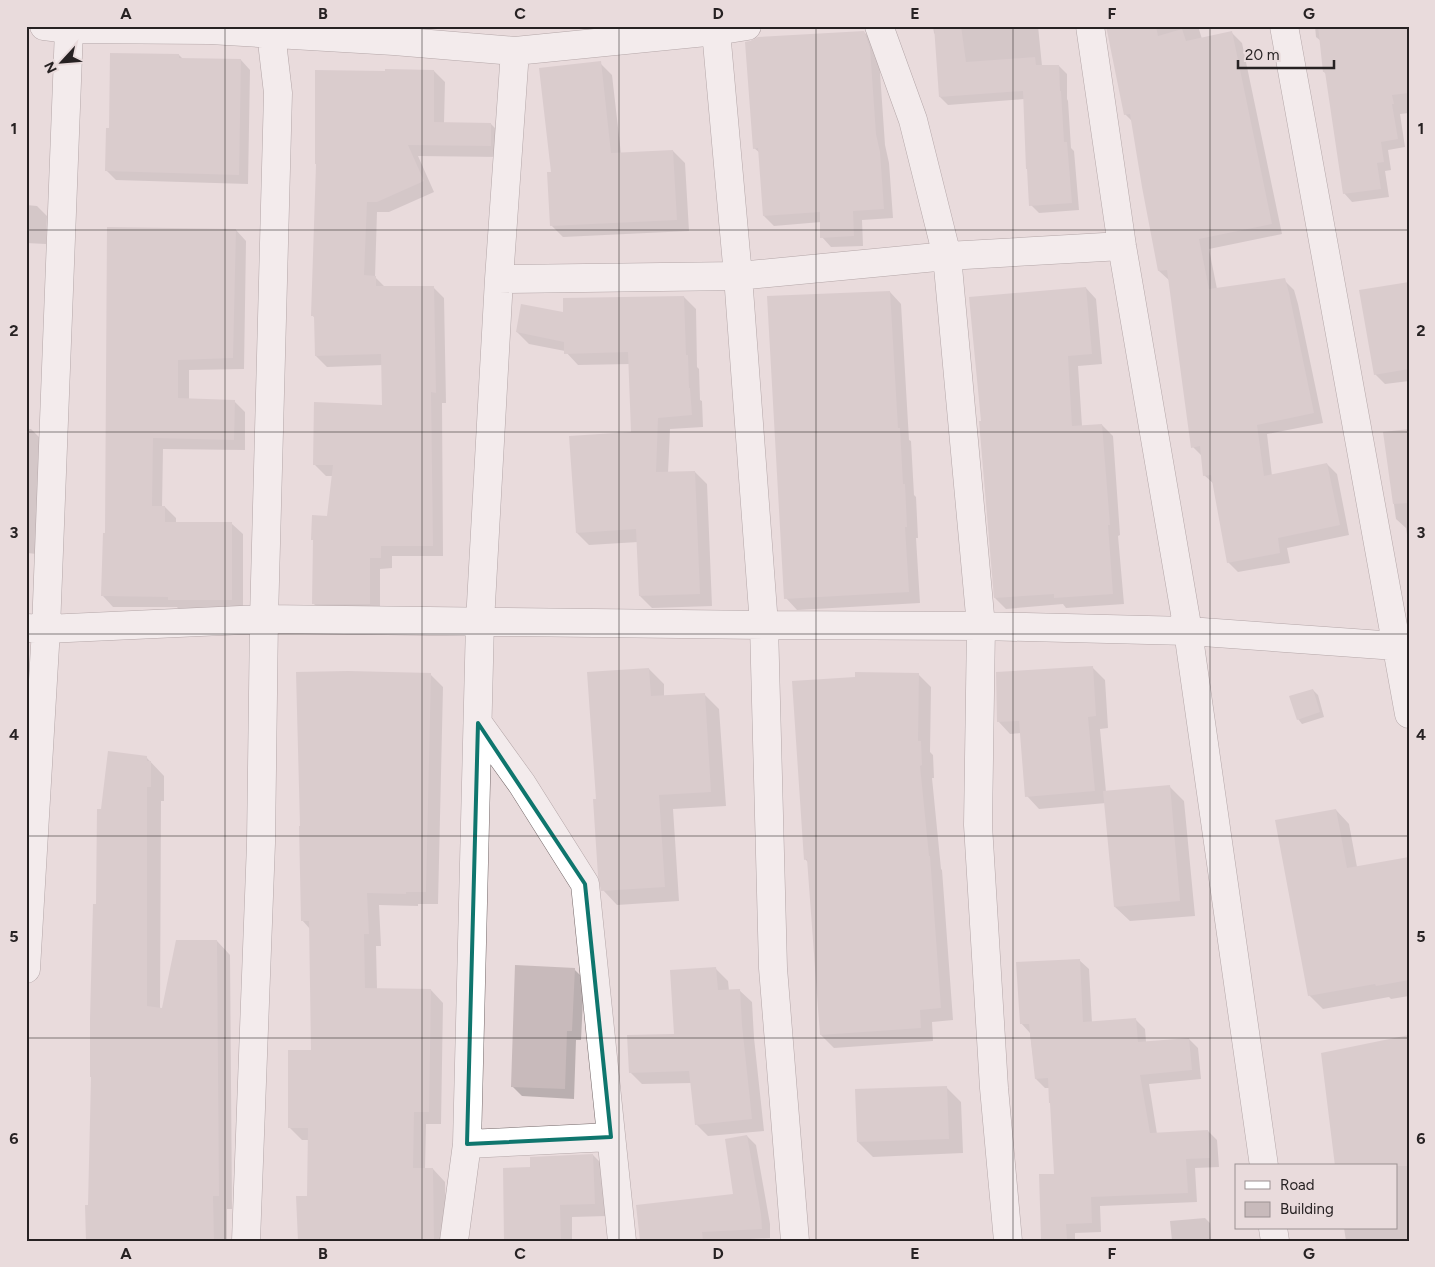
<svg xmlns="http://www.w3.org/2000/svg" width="1435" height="1267" font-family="Figtree,sans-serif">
<rect width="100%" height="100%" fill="#e9dbdc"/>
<path fill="#0003" d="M 933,26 L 1038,26 L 1042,66 L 1059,66 L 1067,74 L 1067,99 L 1068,101 L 1071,148 L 1074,151 L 1079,210 L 1039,213 L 1031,205 L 1024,99 L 948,105 L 940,97 L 936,35 L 934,33 Z
M 1107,26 L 1198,26 L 1202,39 L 1232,33 L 1242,43 L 1282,234 L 1209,249 L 1217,289 L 1284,280 L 1294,290 L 1298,304 L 1323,423 L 1267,434 L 1272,476 L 1327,464 L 1337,474 L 1349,535 L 1287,548 L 1290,563 L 1238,572 L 1228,562 L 1214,484 L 1204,475 L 1203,457 L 1193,447 L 1170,281 L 1159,271 L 1132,121 L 1125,114 Z
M 1315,26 L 1409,26 L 1409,113 L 1400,114 L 1405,147 L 1388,150 L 1391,170 L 1385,171 L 1389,197 L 1352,202 L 1344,193 L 1326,74 L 1324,72 L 1321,41 L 1316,37 Z
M 864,32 L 874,42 L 879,58 L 885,145 L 889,163 L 893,218 L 862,220 L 863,246 L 831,247 L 822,237 L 821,222 L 774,226 L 764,216 L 760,153 L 754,148 Z
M 179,55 L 183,59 L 241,60 L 250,70 L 248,184 L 116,180 L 106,170 L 110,130 Z
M 600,63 L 612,75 L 621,154 L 673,151 L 685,163 L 689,231 L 563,237 L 551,225 L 552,173 Z
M 434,71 L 445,82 L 444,123 L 491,124 L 502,135 L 501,157 L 418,156 L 434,192 L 389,212 L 377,212 L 375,277 L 386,288 L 433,287 L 444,298 L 446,403 L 442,403 L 443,556 L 392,556 L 392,568 L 380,569 L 380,615 L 324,614 L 313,603 L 328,518 L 333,476 L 326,476 L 315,465 L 383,406 L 383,365 L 327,367 L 316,356 L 315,318 L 312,315 L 318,166 L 316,164 Z
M 26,205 L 37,206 L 47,216 L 46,244 L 26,243 Z
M 108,229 L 236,230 L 246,241 L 244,369 L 189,370 L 189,400 L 234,401 L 245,412 L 245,450 L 163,449 L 162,507 L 165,507 L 176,518 L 176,524 L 232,524 L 243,534 L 243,611 L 180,611 L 177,607 L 113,607 L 103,596 L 106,534 Z
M 1409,282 L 1409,381 L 1385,384 L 1375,374 Z
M 1086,288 L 1096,299 L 1102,364 L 1078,366 L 1082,426 L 1102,425 L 1113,436 L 1120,535 L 1118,536 L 1124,604 L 1066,608 L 1063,604 L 1006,609 L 995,598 Z
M 890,292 L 901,304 L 909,440 L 911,441 L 914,495 L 916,497 L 918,538 L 916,538 L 920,603 L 797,610 L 786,598 Z
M 684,297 L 696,309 L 697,367 L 699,369 L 700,400 L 702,401 L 703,427 L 670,429 L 668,473 L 695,472 L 707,484 L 712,606 L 652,608 L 640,596 L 638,542 L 589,545 L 577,533 L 632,433 L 630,364 L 578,365 L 565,351 L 529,344 L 517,332 L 564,314 Z
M 26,429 L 31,429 L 40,438 L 37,554 L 27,553 L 26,600 Z
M 1409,430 L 1409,547 L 1406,528 L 1396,519 L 1384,433 Z
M 1092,667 L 1105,680 L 1108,728 L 1100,729 L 1106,792 L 1169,786 L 1184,801 L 1195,916 L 1130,921 L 1115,907 L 1106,803 L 1039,809 L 1027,796 L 1021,733 L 1010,734 L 998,721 Z
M 649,669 L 664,684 L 664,696 L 704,694 L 719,709 L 726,806 L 673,809 L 679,901 L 617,905 L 603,890 L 597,800 Z
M 430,674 L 443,687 L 438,904 L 418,904 L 418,906 L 379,905 L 381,946 L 376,946 L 377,989 L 431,990 L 443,1003 L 441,1124 L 426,1124 L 425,1169 L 433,1169 L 445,1182 L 446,1241 L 299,1241 L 309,1197 L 309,1140 L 302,1140 L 289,1127 L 313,1051 L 310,929 L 302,920 Z
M 918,674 L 931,687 L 930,752 L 933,755 L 934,778 L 932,778 L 941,869 L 942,870 L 953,1020 L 932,1022 L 933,1041 L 834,1048 L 821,1035 L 808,862 L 805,859 Z
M 1313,690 L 1318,695 L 1324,717 L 1302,724 L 1298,719 Z
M 146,757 L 164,776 L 164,801 L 161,801 L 160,1009 L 163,1009 L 217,941 L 230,955 L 232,1209 L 227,1209 L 227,1241 L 87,1241 L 89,1207 L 98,905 L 102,810 Z
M 1336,810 L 1349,824 L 1357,867 L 1409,858 L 1409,996 L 1391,999 L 1389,997 L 1323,1009 L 1309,995 Z
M 1079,960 L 1089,969 L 1092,1023 L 1136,1020 L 1145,1029 L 1146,1042 L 1189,1039 L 1198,1048 L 1201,1079 L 1149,1084 L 1157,1134 L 1208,1131 L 1217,1140 L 1219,1167 L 1195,1168 L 1197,1202 L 1100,1206 L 1101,1232 L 1075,1233 L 1075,1241 L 1045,1241 L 1043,1239 L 1055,1175 L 1050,1088 L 1045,1088 L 1036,1079 L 1030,1033 L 1021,1023 Z
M 574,969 L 584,979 L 581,1040 L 576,1040 L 574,1099 L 522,1096 L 512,1086 Z
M 716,969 L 728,981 L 729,991 L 739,990 L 752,1002 L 754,1038 L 764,1131 L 708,1136 L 696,1124 L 692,1083 L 642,1084 L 630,1072 L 675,1035 Z
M 1409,1036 L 1409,1241 L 1346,1241 L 1344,1228 L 1396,1228 L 1396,1166 Z
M 946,1087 L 961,1102 L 963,1153 L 873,1157 L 858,1142 Z
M 747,1136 L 756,1145 L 770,1224 L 770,1238 L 713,1241 L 642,1241 L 735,1195 Z
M 593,1155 L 605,1167 L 607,1216 L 572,1217 L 572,1241 L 506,1241 L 532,1168 Z
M 1205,1218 L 1210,1223 L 1211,1241 L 1172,1241 L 1170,1221 Z"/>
<path fill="#c8babb" d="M 934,26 L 961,26 L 966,62 L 1035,57 L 1036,65 L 1059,65 L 1060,91 L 1061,91 L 1064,142 L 1067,142 L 1072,203 L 1029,206 L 1027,169 L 1026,169 L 1023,91 L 939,97 Z
M 1106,26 L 1156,26 L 1158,36 L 1182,29 L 1186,41 L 1232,31 L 1272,224 L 1199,239 L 1209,289 L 1285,278 L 1289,293 L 1314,413 L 1257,425 L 1264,476 L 1327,463 L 1340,525 L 1278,538 L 1280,553 L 1227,563 L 1211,475 L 1203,476 L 1200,446 L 1191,448 L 1167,270 L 1158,271 L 1142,187 L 1130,114 L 1124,115 Z
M 1318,26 L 1409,26 L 1409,93 L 1392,95 L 1394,104 L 1392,104 L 1398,139 L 1381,142 L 1384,162 L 1377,163 L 1381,189 L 1343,194 L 1325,72 L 1323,72 Z
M 864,31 L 870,48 L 876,134 L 880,152 L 884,209 L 853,211 L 854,236 L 820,238 L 820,212 L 763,216 L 758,148 L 753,149 L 745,42 L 750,41 L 758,37 Z
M 110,53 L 179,54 L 179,58 L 241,59 L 239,175 L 105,171 L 106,128 L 109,128 Z
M 601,61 L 611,153 L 673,150 L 677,220 L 550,226 L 547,172 L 551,172 L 539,68 Z
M 385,69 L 434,70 L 434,122 L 491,123 L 491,146 L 408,145 L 424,181 L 377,202 L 367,202 L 364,275 L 376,276 L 376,286 L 434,286 L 436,393 L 431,392 L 433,546 L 381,546 L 381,558 L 370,558 L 370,604 L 312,604 L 313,540 L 311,540 L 312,515 L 327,516 L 333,465 L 313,465 L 314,402 L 382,405 L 381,354 L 315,356 L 314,316 L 311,316 L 316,164 L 315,164 L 315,70 L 385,71 Z
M 107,227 L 236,229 L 233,358 L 178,360 L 178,398 L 235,400 L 234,440 L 153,438 L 152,506 L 165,506 L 165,522 L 232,522 L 232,600 L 168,600 L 168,597 L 101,596 L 103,533 L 105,533 Z
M 1409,282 L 1409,369 L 1374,375 L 1359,290 Z
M 1086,287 L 1092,354 L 1068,356 L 1072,426 L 1102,424 L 1110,525 L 1108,525 L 1113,594 L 1054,598 L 1054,594 L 994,598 L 979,421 L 981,421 L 969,297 Z
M 890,291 L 898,428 L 900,428 L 903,484 L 905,484 L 907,527 L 905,527 L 909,592 L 784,599 L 767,296 Z
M 684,296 L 686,355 L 688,355 L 689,388 L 690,388 L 692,415 L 658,418 L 656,472 L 695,471 L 700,594 L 639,596 L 636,529 L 576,533 L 569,436 L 631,432 L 628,352 L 564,354 L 564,342 L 516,332 L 521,304 L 563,312 L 563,298 Z
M 1409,429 L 1409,503 L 1393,504 L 1383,432 Z
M 1093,666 L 1096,716 L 1088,717 L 1095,791 L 1025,797 L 1019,721 L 997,722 L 996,672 Z
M 649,668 L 651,696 L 705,693 L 711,792 L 659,795 L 665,887 L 601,891 L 598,876 L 593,799 L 596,799 L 587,672 Z
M 348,671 L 431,673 L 426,892 L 406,892 L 406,894 L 367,893 L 369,934 L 364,934 L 365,988 L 431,989 L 429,1112 L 414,1112 L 413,1168 L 433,1168 L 434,1241 L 298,1241 L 296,1196 L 307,1196 L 308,1128 L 288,1128 L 288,1050 L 311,1050 L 309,921 L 301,921 L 299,826 L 300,826 L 296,672 Z
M 855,672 L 919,673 L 918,741 L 921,741 L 922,765 L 920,766 L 929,856 L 930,856 L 941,1008 L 920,1010 L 921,1028 L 820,1035 L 807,859 L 804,860 L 792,681 L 855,677 Z
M 1313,689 L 1320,712 L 1297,720 L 1289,696 Z
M 108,751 L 147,756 L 147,761 L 151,761 L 151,787 L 147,787 L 147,1006 L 162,1008 L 176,940 L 217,940 L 219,1196 L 213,1196 L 214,1241 L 86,1241 L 85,1205 L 88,1205 L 91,1077 L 90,1077 L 90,1019 L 93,904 L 96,904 L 97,809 L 101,809 Z
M 1170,785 L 1180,901 L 1114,907 L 1103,791 Z
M 1336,809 L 1347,868 L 1409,857 L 1409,980 L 1376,986 L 1375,984 L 1308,996 L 1275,820 Z
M 1080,959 L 1083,1022 L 1136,1018 L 1138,1042 L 1189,1038 L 1192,1070 L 1140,1075 L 1150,1133 L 1208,1130 L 1210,1158 L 1186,1159 L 1188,1193 L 1091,1197 L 1092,1223 L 1066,1224 L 1067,1239 L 1041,1239 L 1039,1174 L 1054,1174 L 1050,1103 L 1049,1103 L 1048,1078 L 1035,1079 L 1029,1024 L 1020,1024 L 1016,962 Z
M 515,965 L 575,968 L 572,1031 L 567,1031 L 565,1089 L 511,1087 Z
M 716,967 L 718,990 L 740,989 L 742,1025 L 752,1119 L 695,1125 L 689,1071 L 629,1073 L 627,1035 L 674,1034 L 670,970 Z
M 1409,1035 L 1409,1166 L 1335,1166 L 1321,1053 Z
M 947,1086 L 949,1139 L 857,1142 L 855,1089 Z
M 747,1135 L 761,1214 L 762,1229 L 702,1232 L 703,1241 L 640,1241 L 636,1205 L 733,1194 L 725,1139 Z
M 593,1154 L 595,1204 L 560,1205 L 561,1241 L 504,1241 L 503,1168 L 530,1167 L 530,1157 Z"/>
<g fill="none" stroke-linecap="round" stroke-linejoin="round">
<defs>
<path id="minor" d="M 44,26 L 69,29 L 210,30 L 394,41 L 515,51 L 716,31 L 747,26
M 879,26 L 913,120 L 947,256 L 981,626 L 978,825 L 994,1088 L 1008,1241
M 1090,26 L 1122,246 L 1188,631 L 1264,1166
M 1284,26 L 1409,714
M 716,31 L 738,276 L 764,625 L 773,968 L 795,1241
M 499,279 L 738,276 L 947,256 L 1122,246
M 26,628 L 46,629 L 264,619 L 764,625 L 981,626 L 1188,631 L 1396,646 L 1409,645
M 478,723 L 522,784 L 585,884 L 622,1241
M 26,969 L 46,629 L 69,29
M 467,1144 L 611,1137
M 1273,1228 L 1275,1241
M 246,1241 L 261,843 L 264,619 L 278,93 L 271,33
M 454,1241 L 467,1144 L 480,622 L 499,279 L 515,51"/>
</defs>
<use href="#minor" stroke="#746869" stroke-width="29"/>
<use href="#minor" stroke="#fff" stroke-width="28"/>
</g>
<path d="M0 0H1435V1267H0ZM 478,723 L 585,884 L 611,1137 L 467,1144 Z" fill="#e9dbdc" fill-opacity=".55" fill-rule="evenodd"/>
<path fill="none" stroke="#0f766e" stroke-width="4" stroke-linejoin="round" d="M 478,723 L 585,884 L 611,1137 L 467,1144 Z"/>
<path fill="none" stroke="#272223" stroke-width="1" stroke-opacity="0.55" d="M 225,26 L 225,1241M 422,26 L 422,1241M 619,26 L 619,1241M 816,26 L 816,1241M 1013,26 L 1013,1241M 1210,26 L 1210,1241M 26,230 L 1409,230M 26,432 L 1409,432M 26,634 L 1409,634M 26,836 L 1409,836M 26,1038 L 1409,1038"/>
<rect width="1435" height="1267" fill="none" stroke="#e9dbdc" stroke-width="55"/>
<rect x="1235" y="1164" width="162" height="65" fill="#e9dbdc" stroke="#9b9192"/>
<rect x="1245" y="1181" width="25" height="8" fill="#ffffff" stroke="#9b9192"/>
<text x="1280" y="1190" font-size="15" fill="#272223">Road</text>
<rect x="1245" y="1202" width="25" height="15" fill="#c8babb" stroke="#9b9192"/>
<text x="1280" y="1214" font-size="15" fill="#272223">Building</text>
<g transform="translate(62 62) rotate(244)" stroke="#e9dbdc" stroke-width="4" paint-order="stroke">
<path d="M0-4L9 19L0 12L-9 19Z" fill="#272223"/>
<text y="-8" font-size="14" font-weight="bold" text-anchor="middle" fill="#272223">N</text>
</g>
<path d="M1238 60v8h96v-8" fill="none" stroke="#272223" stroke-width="2.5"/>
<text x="1245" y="60" font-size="15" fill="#272223" stroke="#e9dbdc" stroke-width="4" paint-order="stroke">20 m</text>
<rect x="28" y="28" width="1380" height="1212" fill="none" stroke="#272223" stroke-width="2"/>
<g font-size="16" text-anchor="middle" font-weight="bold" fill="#272223">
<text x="126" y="19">A</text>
<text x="323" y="19">B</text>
<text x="520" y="19">C</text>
<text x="718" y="19">D</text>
<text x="915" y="19">E</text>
<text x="1112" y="19">F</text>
<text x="1309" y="19">G</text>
<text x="14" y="134">1</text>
<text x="1421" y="134">1</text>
<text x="14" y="336">2</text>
<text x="1421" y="336">2</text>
<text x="14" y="538">3</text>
<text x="1421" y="538">3</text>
<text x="14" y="740">4</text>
<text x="1421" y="740">4</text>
<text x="14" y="942">5</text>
<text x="1421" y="942">5</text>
<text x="14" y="1144">6</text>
<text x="1421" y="1144">6</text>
<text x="126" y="1259">A</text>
<text x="323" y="1259">B</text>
<text x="520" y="1259">C</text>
<text x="718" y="1259">D</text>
<text x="915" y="1259">E</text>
<text x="1112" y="1259">F</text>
<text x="1309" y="1259">G</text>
</g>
</svg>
